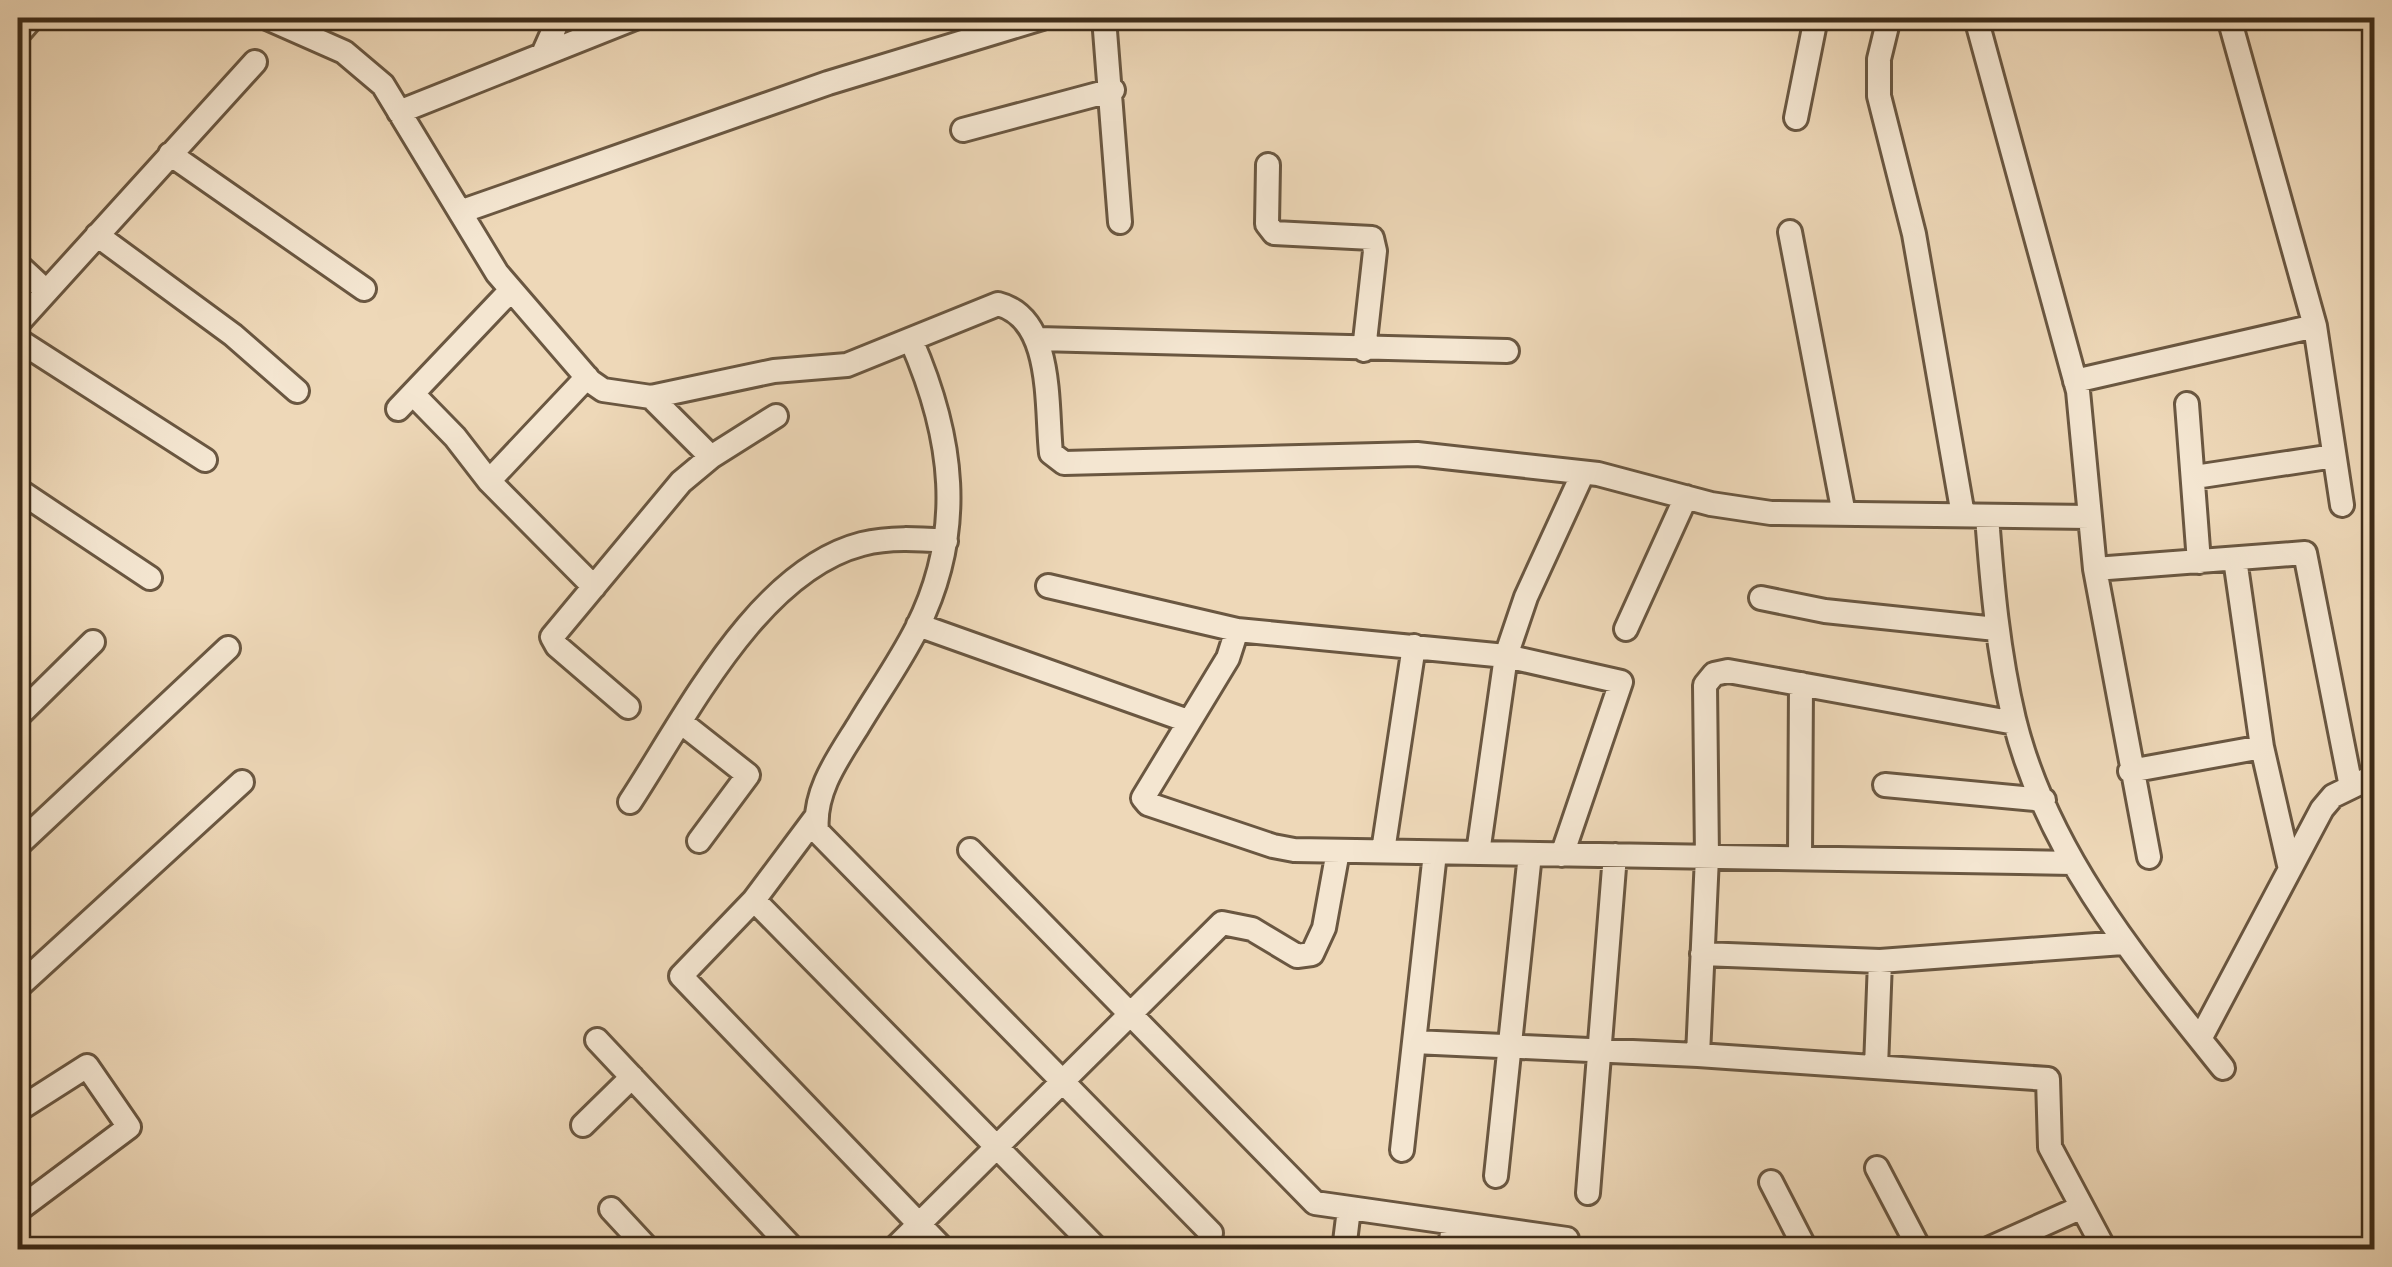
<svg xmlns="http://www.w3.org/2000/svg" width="2392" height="1267" font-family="'Old Standard TT',serif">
<rect width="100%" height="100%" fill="#eed8b8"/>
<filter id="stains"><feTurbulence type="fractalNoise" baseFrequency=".002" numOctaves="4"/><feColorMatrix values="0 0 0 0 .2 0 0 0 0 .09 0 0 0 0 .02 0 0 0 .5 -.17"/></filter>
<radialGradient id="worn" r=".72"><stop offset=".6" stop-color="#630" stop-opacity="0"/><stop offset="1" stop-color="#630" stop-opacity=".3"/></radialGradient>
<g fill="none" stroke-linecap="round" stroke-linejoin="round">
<defs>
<path id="street" d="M 267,18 L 344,52 L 383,85 L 497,273 L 590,381 L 603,390 L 651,397 L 774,371 L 847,365 L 998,304 C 1054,318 1046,407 1051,453 L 1064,463 L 1417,454 L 1598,474 L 1711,504 L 1771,513 L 2090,517
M 1104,18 L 1120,222
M 1889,18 L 1879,59 L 1879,96 L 1914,234 L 1963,515
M 1976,18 L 2078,391 L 2095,569 L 2149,857
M 2229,18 L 2315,326 L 2342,505
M 18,34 L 32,18
M 543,54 L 559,18
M 399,112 L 635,18
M 1796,118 L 1816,18
M 963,130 L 1113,90
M 170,154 L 364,289
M 1268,165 L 1267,224 L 1274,233 L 1372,238 L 1375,251 L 1364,350
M 460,212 L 828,83 L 1042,18
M 1790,232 L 1844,514
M 97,235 L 233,335 L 297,391
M 18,265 L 46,291
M 18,323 L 255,62
M 1038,339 L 1507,351
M 18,340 L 205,460
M 911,340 C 953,436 966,530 917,628 C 900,662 877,694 858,726 C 838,758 813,792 817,831 L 1211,1233
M 2075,381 L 2315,326
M 413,394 L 455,437 L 489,481 L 594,587
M 651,397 L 711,457
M 2187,404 L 2199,562
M 398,409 L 511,290
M 2195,477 L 2334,456
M 489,481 L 587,377
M 18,490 L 150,578
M 1987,516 C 1992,584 1998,652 2014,719 C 2047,854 2139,963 2223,1068
M 2235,559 L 2262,747 L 2290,869
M 2095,569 L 2305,553 L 2351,787
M 1048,586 L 1237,630 L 1506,656 L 1478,853
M 1761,598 L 1825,611 L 1996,629
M 918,625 L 1188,721
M 1626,629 L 1686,497
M 1237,630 L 1228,658 L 1143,798 L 1148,804 L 1273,846 L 1294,850 L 2073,863
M 628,707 L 557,646 L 552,637 L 681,482 L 711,457 L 776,416
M 18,716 L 93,642
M 682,723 L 748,775 L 699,841
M 2130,771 L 2262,747
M 1885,785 L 2044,800
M 630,802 C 686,717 757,571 862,544 C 890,537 918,539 946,541
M 816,817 L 754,900 L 681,976 L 944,1250
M 18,845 L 228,648
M 970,850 L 1315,1203 L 1567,1239 L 1566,1250
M 1383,851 L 1414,646
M 1562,855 L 1621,682 L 1506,656 L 1526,597 L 1583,473
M 1800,858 L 1801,684
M 754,900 L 1098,1250
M 1702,954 L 1880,961 L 2123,943
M 18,987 L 242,782
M 2200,1039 L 2322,809 L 2333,796 L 2374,776
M 597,1040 L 794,1250
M 1414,1042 L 1698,1055 L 2048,1079 L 2050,1147 L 2105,1250
M 1698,1055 L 1707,857 L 1705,685 L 1714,674 L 1728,671 L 2015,723
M 1876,1067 L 1880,961
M 18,1110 L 87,1066 L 129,1127 L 18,1210
M 583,1125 L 632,1077
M 1402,1150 L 1435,853
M 1877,1168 L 1920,1250
M 1496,1176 L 1530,854
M 1771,1182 L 1806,1250
M 1588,1193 L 1615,855
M 611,1209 L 649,1250
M 893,1250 L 1222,923 L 1252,929 L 1297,956 L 1312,954 L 1324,928 L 1338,851
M 1344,1250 L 1349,1209
M 1450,1250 L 1453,1223
M 1986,1250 L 2082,1207"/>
</defs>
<use href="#street" stroke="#6a5741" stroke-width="28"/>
<use href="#street" stroke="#f4e6d1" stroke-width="22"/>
</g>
<rect width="2392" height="1267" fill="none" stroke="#eed8b8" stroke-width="60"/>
<rect x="20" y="20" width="2352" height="1227" fill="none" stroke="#3e2c19" stroke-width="5"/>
<rect x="30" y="30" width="2332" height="1207" fill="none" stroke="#3e2c19" stroke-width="2.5"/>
<rect width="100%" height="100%" filter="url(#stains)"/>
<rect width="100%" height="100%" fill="url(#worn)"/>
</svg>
